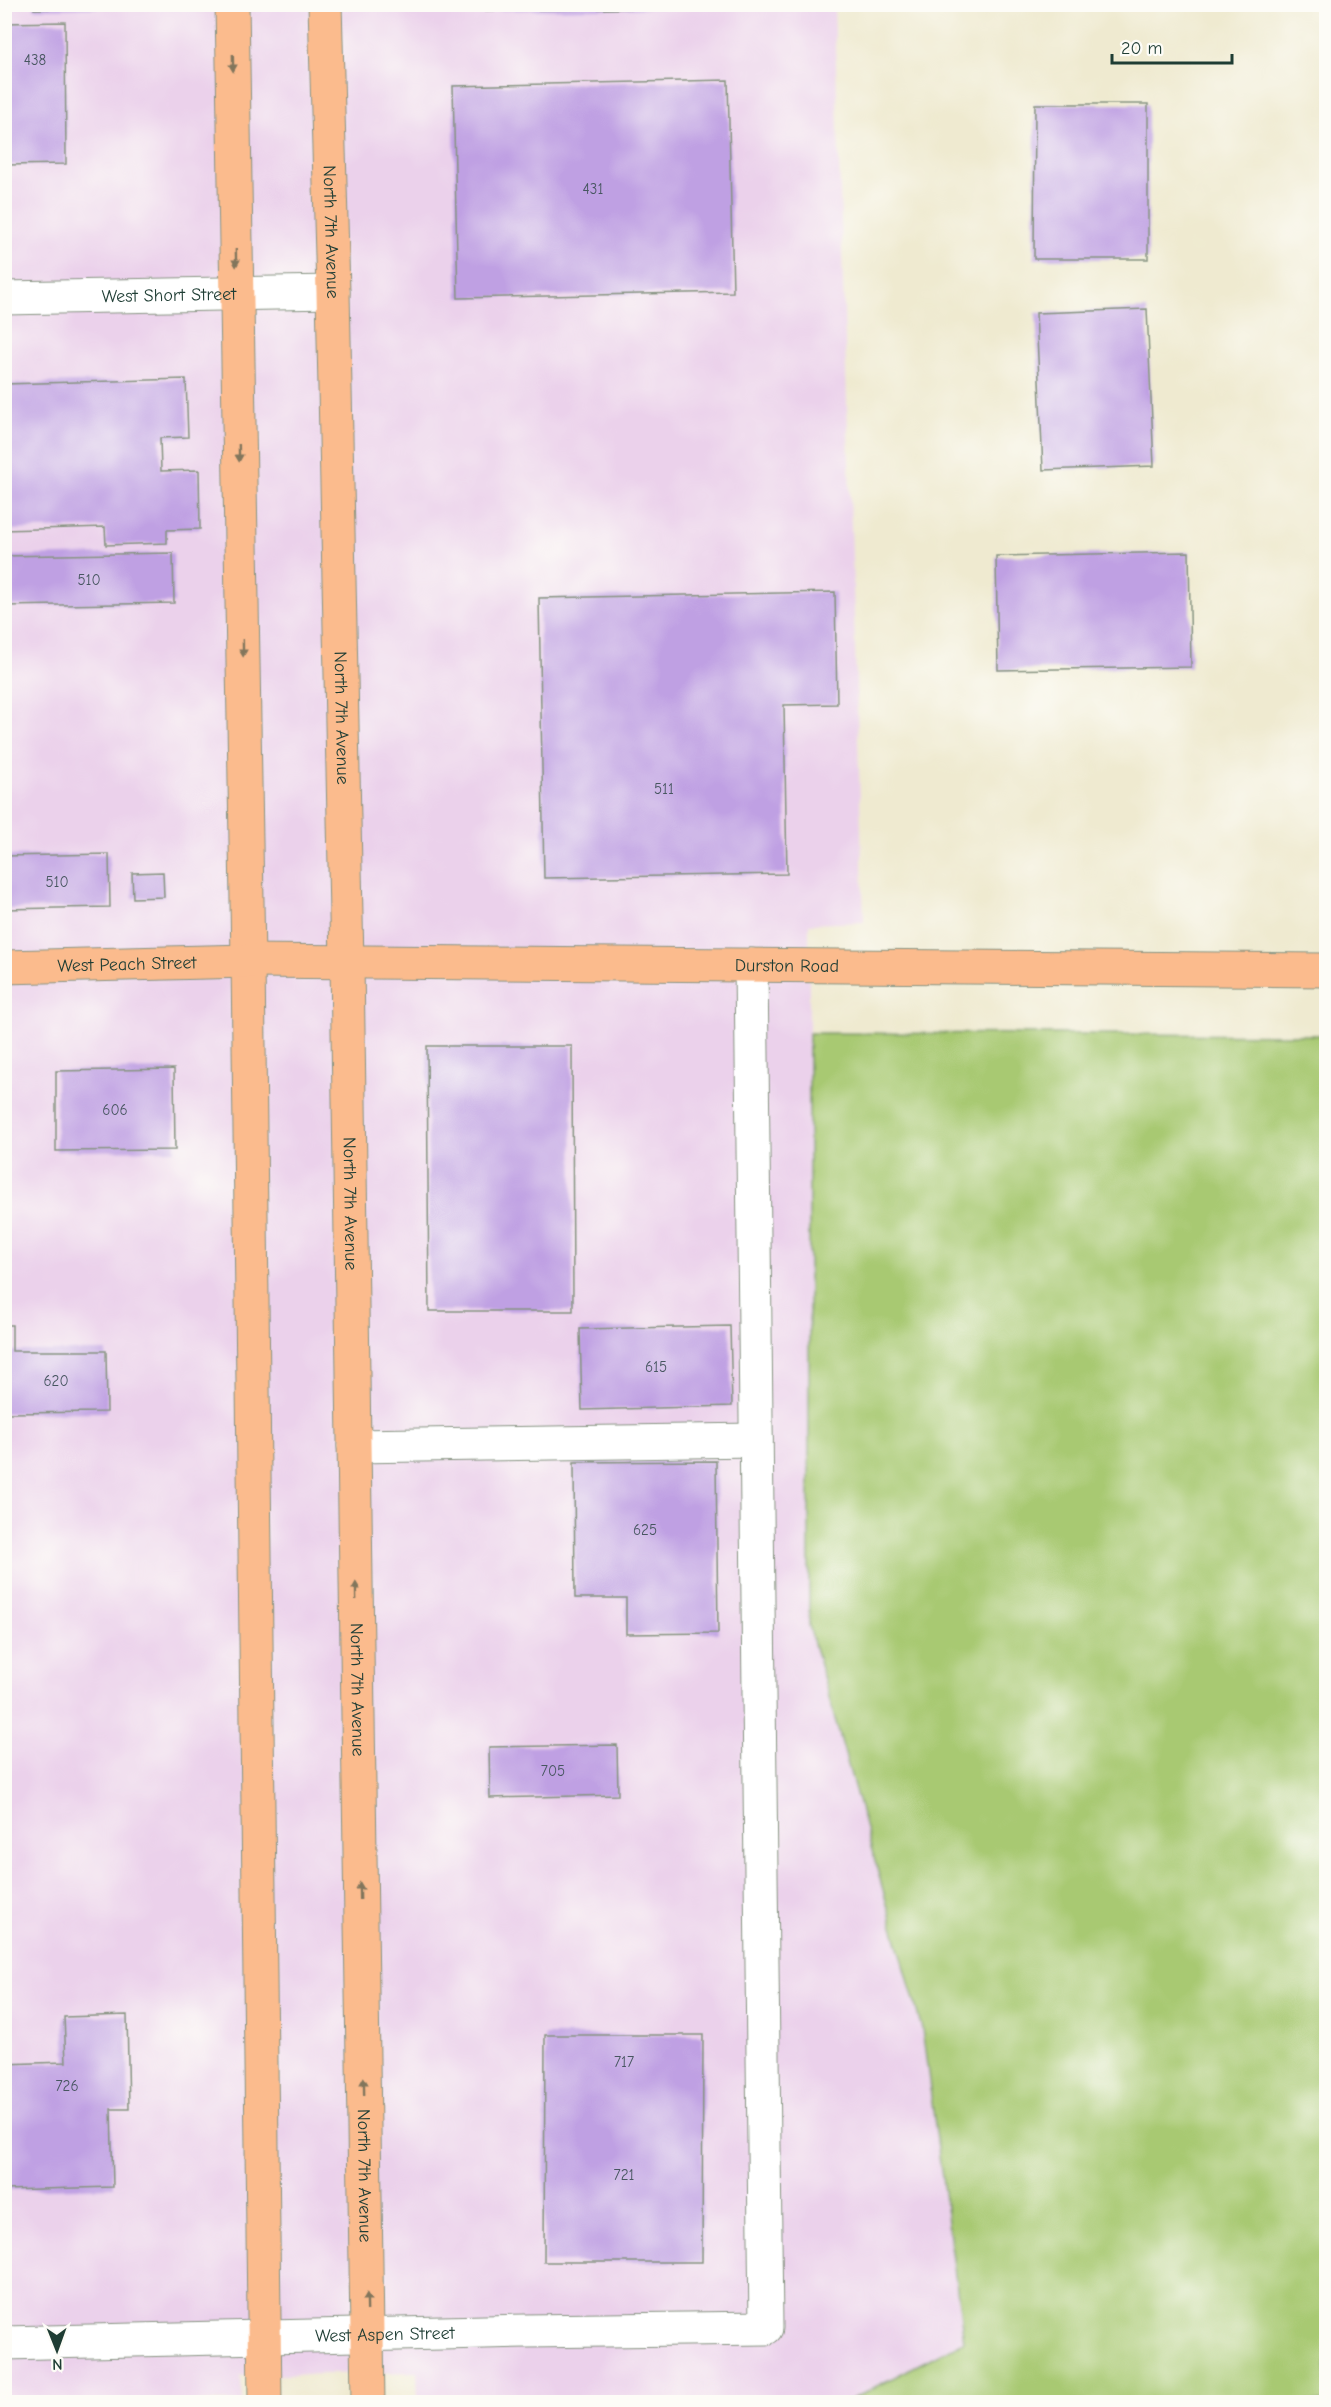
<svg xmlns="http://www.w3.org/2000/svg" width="1331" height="2407" font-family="'Comic Neue',sans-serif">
<rect width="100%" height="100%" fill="#fdfcf7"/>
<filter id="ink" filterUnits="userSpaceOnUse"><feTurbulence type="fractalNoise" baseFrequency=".0167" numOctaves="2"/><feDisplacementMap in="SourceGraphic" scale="12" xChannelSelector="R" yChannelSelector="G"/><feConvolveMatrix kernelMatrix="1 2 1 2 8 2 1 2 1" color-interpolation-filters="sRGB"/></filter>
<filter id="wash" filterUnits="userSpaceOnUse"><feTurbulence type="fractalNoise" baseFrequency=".008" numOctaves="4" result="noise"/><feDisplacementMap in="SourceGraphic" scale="24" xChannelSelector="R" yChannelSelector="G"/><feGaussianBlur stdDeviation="1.35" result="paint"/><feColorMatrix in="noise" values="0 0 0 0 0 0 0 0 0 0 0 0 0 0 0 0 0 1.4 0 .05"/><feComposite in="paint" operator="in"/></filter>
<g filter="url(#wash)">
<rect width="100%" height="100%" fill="#efead0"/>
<path fill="#ebd1eb" d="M 5,5 L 834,5 L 864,922 L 809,924 L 809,1626 L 922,2029 L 964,2341 L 846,2402 L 418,2402 L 417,2372 L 241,2376 L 242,2402 L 5,2402 Z"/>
<path fill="#a8c972" stroke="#648353" stroke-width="1.5" d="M 809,1033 L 1326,1035 L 1326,2402 L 846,2402 L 964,2341 L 922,2029 L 809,1626 Z"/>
<g id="blocks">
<path fill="#bfa0e3" d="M 34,4 L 164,4 L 164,7 L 34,9 Z
M 460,4 L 736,4 L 736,7 L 460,11 Z
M 65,22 L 66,164 L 5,165 L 4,23 Z
M 728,80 L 733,292 L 458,298 L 453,86 Z
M 1035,104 L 1148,104 L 1148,259 L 1034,259 Z
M 1147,309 L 1154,466 L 1043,470 L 1036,313 Z
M 186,379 L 188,437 L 160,438 L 161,471 L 199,470 L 200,529 L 167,530 L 167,543 L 106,545 L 105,527 L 4,530 L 4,384 Z
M 1189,552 L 1191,667 L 998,670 L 996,556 Z
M 173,553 L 174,603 L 4,606 L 4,556 Z
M 835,592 L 837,704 L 784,705 L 787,874 L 544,878 L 539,598 Z
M 109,854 L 110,907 L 4,909 L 4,856 Z
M 163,872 L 164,897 L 133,898 L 132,873 Z
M 427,1046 L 572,1046 L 573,1311 L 429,1311 Z
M 174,1069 L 175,1150 L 56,1151 L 56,1071 Z
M 4,1325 L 12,1325 L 12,1351 L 106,1351 L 107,1412 L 4,1413 Z
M 730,1326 L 732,1406 L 582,1410 L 580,1329 Z
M 716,1461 L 718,1633 L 626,1634 L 626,1598 L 575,1598 L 574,1462 Z
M 617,1745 L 618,1795 L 490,1798 L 489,1747 Z
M 127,2015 L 129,2109 L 111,2109 L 113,2187 L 4,2190 L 4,2064 L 66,2062 L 64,2017 Z
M 545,2035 L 703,2035 L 702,2262 L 544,2262 Z"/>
</g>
</g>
<g filter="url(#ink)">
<use href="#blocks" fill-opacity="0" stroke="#879482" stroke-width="1.5"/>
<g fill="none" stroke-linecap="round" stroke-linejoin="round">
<defs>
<g id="minor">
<path id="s1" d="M 4,298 L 333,292"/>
<path d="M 354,1446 L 756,1440"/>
<path id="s2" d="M 4,2343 L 526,2331 L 766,2328 L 751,965"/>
</g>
<g id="major">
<path d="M 232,4 L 248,961 L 265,2402"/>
<path id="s3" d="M 325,4 L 333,292 L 347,963 L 368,2402"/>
<path id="s4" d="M 4,967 L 248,961 L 1326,970"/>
</g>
</defs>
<use href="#minor" stroke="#879482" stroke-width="35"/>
<use href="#major" stroke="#879482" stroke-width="35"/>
<use href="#minor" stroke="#fff" stroke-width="33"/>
<use href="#major" stroke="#fbbb8d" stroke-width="33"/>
</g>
<defs><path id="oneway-solid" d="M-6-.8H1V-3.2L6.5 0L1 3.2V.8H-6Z" transform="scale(1.5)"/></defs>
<g fill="#82765c">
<use href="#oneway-solid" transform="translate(233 63) rotate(89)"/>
<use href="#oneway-solid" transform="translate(236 258) rotate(89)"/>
<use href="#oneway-solid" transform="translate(239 453) rotate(89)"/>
<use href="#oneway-solid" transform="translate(243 648) rotate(89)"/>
<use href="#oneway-solid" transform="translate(356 1591) rotate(-91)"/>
<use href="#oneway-solid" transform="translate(360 1891) rotate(-91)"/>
<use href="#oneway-solid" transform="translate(364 2086) rotate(-91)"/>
<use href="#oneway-solid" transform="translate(367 2302) rotate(-91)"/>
</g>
</g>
<g text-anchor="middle" stroke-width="6" stroke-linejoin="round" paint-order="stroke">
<g font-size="15" fill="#475660">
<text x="35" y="65">438</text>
<text x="593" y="194">431</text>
<text x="89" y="585">510</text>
<text x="664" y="794">511</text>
<text x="57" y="887">510</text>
<text x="115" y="1115">606</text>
<text x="656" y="1372">615</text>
<text x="56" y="1386">620</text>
<text x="645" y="1535">625</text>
<text x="553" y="1776">705</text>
<text x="624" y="2067">717</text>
<text x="67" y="2091">726</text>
<text x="624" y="2180">721</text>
</g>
<g font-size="18" fill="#1f3d34" stroke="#fdfcf7">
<text dy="6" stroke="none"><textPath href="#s3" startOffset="228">North 7th Avenue</textPath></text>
<text dy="6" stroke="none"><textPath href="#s1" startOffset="165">West Short Street</textPath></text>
<text dy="6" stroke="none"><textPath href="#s3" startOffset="714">North 7th Avenue</textPath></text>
<text dy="6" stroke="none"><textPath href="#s4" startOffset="123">West Peach Street</textPath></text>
<text dy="6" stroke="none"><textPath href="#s4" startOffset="783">Durston Road</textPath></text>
<text dy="6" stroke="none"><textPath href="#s3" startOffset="1200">North 7th Avenue</textPath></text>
<text dy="6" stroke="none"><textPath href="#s3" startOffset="1686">North 7th Avenue</textPath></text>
<text dy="6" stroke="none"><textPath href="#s3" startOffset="2172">North 7th Avenue</textPath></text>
<text dy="6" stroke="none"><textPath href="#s2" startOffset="381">West Aspen Street</textPath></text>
</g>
</g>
<rect width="1331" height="2407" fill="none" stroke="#fdfcf7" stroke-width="24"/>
<g transform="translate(57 2350) rotate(179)" stroke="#fdfcf7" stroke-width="4.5" paint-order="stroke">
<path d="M0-4.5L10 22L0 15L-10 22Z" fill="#1f3d34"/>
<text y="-9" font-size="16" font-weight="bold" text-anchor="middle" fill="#1f3d34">N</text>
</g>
<path d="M1112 54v9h120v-9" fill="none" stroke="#1f3d34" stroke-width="3"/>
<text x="1121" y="54" font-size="18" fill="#1f3d34" stroke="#fdfcf7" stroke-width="4.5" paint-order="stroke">20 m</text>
</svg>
